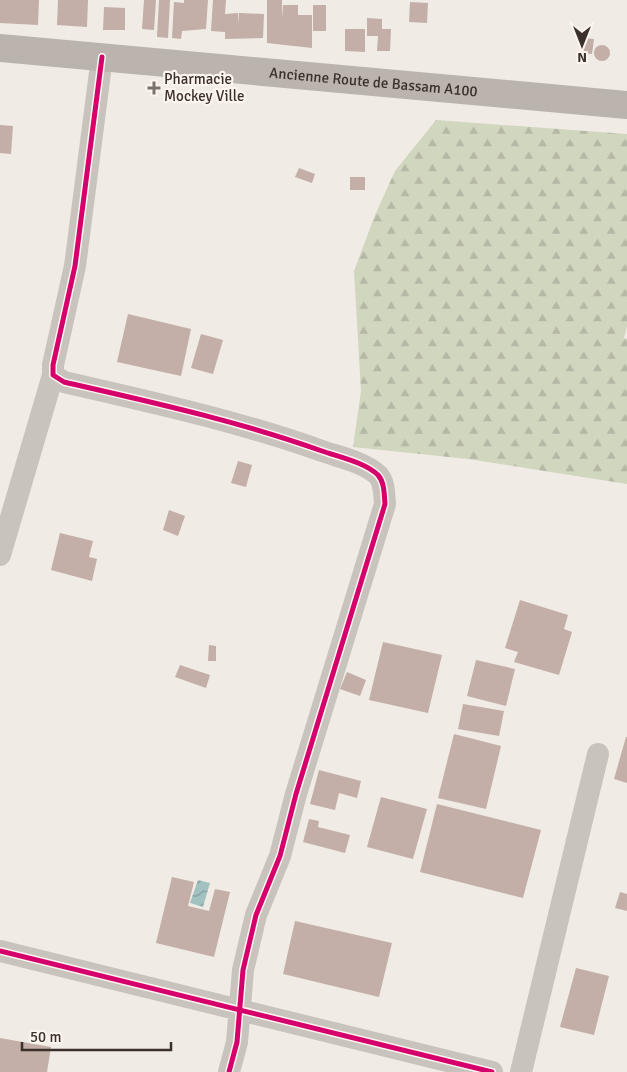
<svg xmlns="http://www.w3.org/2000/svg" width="627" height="1072" font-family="Signika,sans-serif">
<defs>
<pattern id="forest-firs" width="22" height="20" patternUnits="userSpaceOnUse" patternTransform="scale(1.25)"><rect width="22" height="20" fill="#d1d6bf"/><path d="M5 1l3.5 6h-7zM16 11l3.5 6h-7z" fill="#b4b8a4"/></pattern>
<pattern id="water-waves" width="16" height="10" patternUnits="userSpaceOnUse" patternTransform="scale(1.25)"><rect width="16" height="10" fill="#a1c2c1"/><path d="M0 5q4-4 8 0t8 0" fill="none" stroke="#849e9d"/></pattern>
</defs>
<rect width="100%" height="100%" fill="#f0ebe5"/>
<path fill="url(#forest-firs)" d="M 436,120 L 627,134 L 627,326 L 624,338 L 627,339 L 627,484 L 468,459 L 353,447 L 361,391 L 354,271 L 375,215 L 395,171 Z"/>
<path fill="url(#water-waves)" d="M 198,880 L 210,883 L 203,907 L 190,903 Z"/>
<path fill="#c3afa7" d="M 0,0 L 39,0 L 38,25 L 0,23 Z
M 58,0 L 88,0 L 87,27 L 57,25 Z
M 144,0 L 156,0 L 154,30 L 142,29 Z
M 159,0 L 170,0 L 168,38 L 157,37 Z
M 184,0 L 208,0 L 206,29 L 182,31 L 181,39 L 172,38 L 174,2 L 184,3 Z
M 213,0 L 226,0 L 225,14 L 238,13 L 238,24 L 239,13 L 264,14 L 263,38 L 225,39 L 225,32 L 211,31 Z
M 267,0 L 282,0 L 282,19 L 283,5 L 298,5 L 298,15 L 312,15 L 312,48 L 267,43 Z
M 410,2 L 428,3 L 427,23 L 409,22 Z
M 313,5 L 326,5 L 326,31 L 313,31 Z
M 104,7 L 125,8 L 125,30 L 103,30 Z
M 367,18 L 382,19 L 382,29 L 391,29 L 390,51 L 377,51 L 378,36 L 367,36 Z
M 345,29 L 365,29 L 365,52 L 345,51 Z
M 583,38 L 594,39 L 592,54 L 581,53 Z
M594 53a8 8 0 1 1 16 0a8 8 0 1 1-16 0Z
M 0,125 L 13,126 L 11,154 L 0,153 Z
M 299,168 L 315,174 L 312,183 L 295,177 Z
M 350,177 L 365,177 L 365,190 L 350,190 Z
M 128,314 L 191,329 L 181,376 L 117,362 Z
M 201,334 L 223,340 L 213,374 L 191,368 Z
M 238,461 L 252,465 L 246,487 L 231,483 Z
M 169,510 L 185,516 L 178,536 L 163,530 Z
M 60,533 L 93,541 L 89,557 L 97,559 L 92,581 L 51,570 Z
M 520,600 L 568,615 L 564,629 L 572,632 L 559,675 L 514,662 L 518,652 L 505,648 Z
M 383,642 L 442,655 L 428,713 L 369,700 Z
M 209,645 L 216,646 L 216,661 L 208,661 Z
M 476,660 L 515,669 L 506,706 L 467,696 Z
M 180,665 L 210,675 L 206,688 L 175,677 Z
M 347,672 L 366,680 L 360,696 L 340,689 Z
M 463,704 L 504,711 L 499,736 L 458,729 Z
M 454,734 L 501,746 L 486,809 L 438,798 Z
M 626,737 L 627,737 L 627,783 L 614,779 Z
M 319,770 L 361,781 L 357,798 L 339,793 L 335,810 L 310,804 Z
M 381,797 L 427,809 L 413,859 L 367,847 Z
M 437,804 L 541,830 L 523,898 L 420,872 Z
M 309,819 L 319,821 L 318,827 L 350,835 L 345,853 L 303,842 Z
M 172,877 L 194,882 L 188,906 L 209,911 L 215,889 L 230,892 L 214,957 L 156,943 Z
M 620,892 L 627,894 L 627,911 L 615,908 Z
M 295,921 L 392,943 L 379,997 L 283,974 Z
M 576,968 L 609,976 L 594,1035 L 560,1027 Z
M 0,1038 L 51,1047 L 47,1072 L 0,1072 Z"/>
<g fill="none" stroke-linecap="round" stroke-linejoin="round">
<path stroke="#c9c3be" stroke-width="22" d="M 102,57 L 75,266 L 53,365 L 53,375 L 64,382 C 151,402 238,421 322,451 C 339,457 364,462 378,475 C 385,483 384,495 385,504 L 296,794 L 280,856 L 256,915 L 243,970 L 237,1042 L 229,1072
M 0,555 L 53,375
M 0,951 L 492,1072
M 521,1072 L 598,754"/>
<path stroke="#bab3ae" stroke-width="28" id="s1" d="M 0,48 L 627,105"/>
<defs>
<path id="cycleway" d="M 102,57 L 75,266 L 53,365 L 53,375 L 64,382 C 151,402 238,421 322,451 C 339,457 364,462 378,475 C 385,483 384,495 385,504 L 296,794 L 280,856 L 256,915 L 243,970 L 237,1042 L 229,1072
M 0,951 L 492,1072"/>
</defs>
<use href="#cycleway" stroke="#fbf5ee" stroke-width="8"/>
<use href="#cycleway" stroke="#d6006c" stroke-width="5"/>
</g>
<path fill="#7a716c" stroke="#fbf5ee" stroke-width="2" d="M151.5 80.5h5v5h5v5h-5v5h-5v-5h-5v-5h5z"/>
<g text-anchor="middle" stroke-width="4.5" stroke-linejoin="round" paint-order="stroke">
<g font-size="15" fill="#3b302b" stroke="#fbf5ee" text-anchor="start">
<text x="164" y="84">Pharmacie<tspan x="164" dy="17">Mockey Ville</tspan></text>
</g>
<g font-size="15" fill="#3b302b" stroke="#fbf5ee">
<text dy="5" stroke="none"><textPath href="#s1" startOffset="375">Ancienne Route de Bassam A100</textPath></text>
</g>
</g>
<g transform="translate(582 45) rotate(180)" stroke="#fbf5ee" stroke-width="4" paint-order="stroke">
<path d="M0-4L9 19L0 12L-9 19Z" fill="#3b302b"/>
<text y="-8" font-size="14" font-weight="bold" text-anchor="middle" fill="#3b302b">N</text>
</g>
<path d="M22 1042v8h149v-8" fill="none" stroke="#3b302b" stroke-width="2.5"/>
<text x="30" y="1042" font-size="15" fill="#3b302b" stroke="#fbf5ee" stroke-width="4" paint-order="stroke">50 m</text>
</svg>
